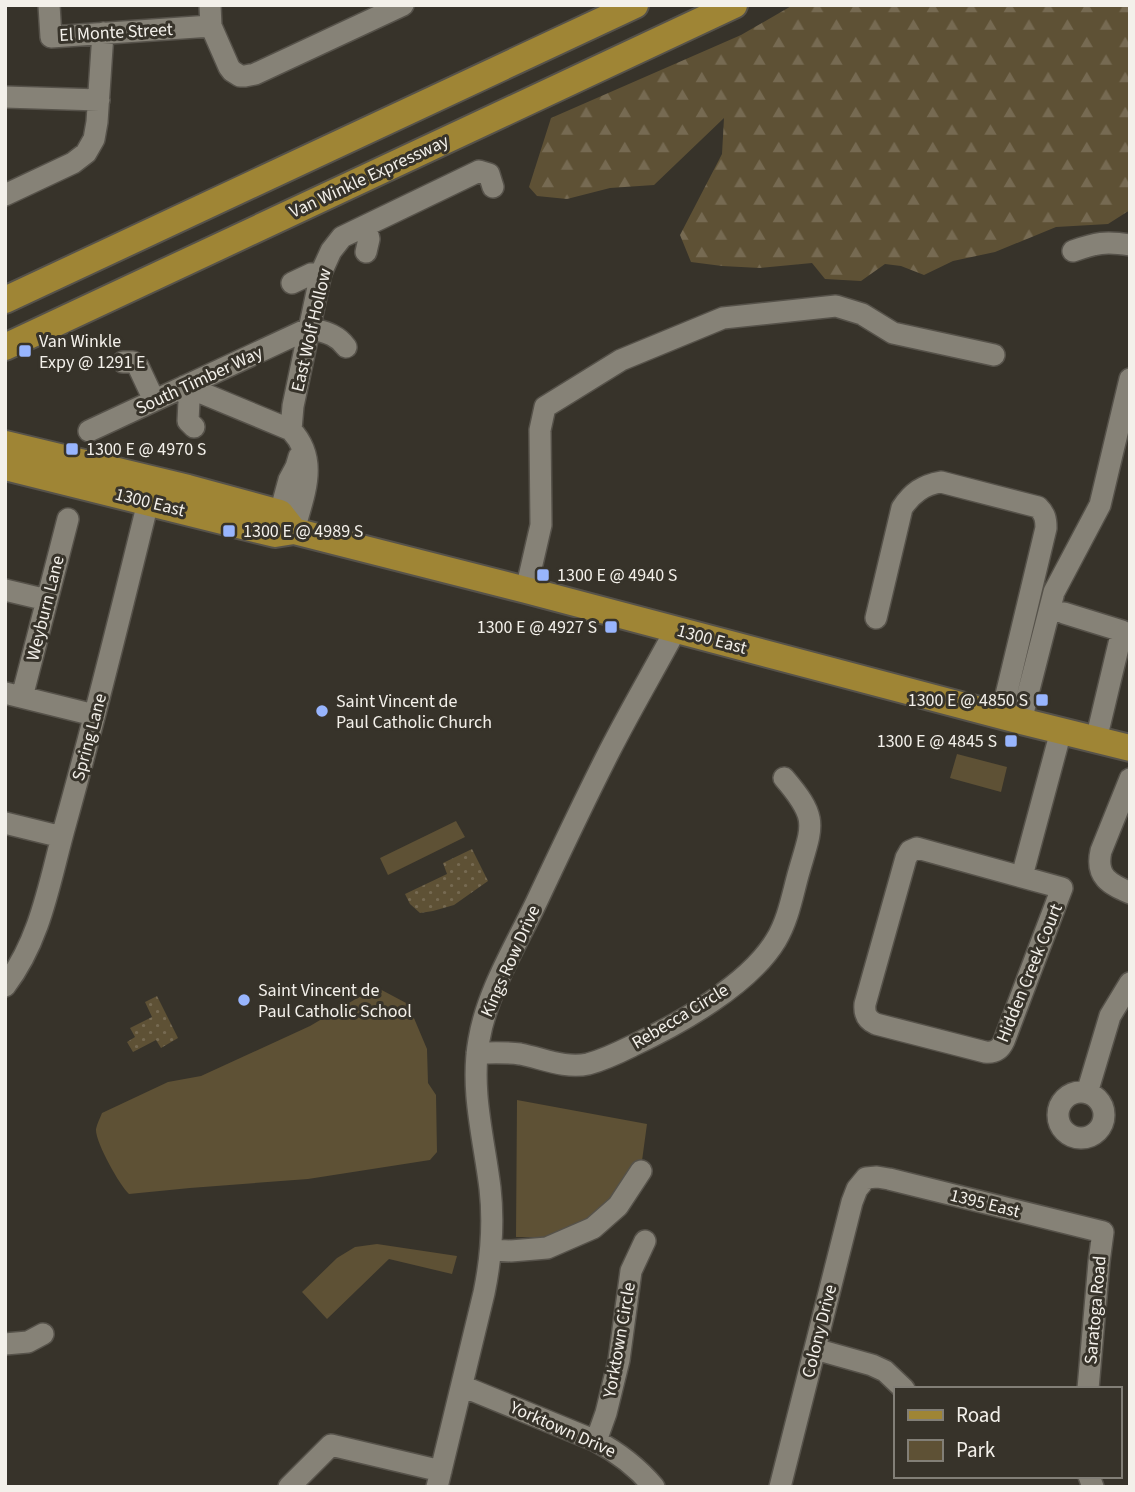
<svg xmlns="http://www.w3.org/2000/svg" width="1135" height="1492" font-family="'Source Sans 3',sans-serif">
<defs>
<pattern id="forest-firs" width="22" height="20" patternUnits="userSpaceOnUse" patternTransform="scale(1.75)"><rect width="22" height="20" fill="#5e5135"/><path d="M5 1l3.5 6h-7zM16 11l3.5 6h-7z" fill="#766a52"/></pattern>
<pattern id="park-dots" width="8" height="8" patternUnits="userSpaceOnUse" patternTransform="scale(1.75)"><rect width="8" height="8" fill="#5e5135"/><path d="M2 2h.1M6 6h.1" fill="none" stroke="#766a52" stroke-width="1.8" stroke-linecap="round"/></pattern>
</defs>
<rect width="100%" height="100%" fill="#37332a"/>
<path fill="#5e5135" d="M 957,754 L 1007,767 L 1001,792 L 950,778 Z
M 456,821 L 465,837 L 388,875 L 380,858 Z
M 376,987 L 408,1004 L 427,1049 L 428,1083 L 436,1095 L 437,1152 L 430,1160 L 308,1179 L 190,1188 L 129,1194 C 120,1186 95,1142 96,1129 C 97,1124 100,1118 102,1113 L 168,1082 L 201,1076 L 310,1026 Z
M 517,1100 L 647,1124 L 641,1168 L 615,1206 L 567,1238 L 516,1237 Z
M 377,1244 L 457,1256 L 452,1274 L 389,1259 L 327,1319 L 302,1292 L 337,1258 L 355,1247 Z"/>
<path fill="url(#forest-firs)" d="M 793,5 L 1130,5 L 1130,210 L 1108,224 L 1056,227 L 995,252 L 953,261 L 924,275 L 901,266 L 885,264 L 861,281 L 825,279 L 812,263 L 760,268 L 722,266 L 691,262 L 680,235 L 722,154 L 724,118 L 654,185 L 610,188 L 567,199 L 537,196 L 529,187 L 551,118 L 741,35 Z"/>
<path fill="url(#park-dots)" d="M 472,849 L 488,881 L 454,905 L 433,911 L 420,913 L 410,904 L 405,894 L 447,874 L 443,863 Z
M 157,996 L 178,1038 L 161,1048 L 156,1040 L 133,1052 L 127,1042 L 135,1037 L 130,1028 L 152,1017 L 145,1002 Z"/>
<g fill="none" stroke-linecap="round" stroke-linejoin="round">
<defs>
<path id="minor" d="M 49,5 L 51,37 L 211,26
M 210,5 L 211,26 L 229,67 L 232,71 L 240,76 L 245,76 L 255,74 L 403,5
M 5,97 L 99,100
M 5,195 L 73,163 L 86,153 L 94,139 L 97,122 L 103,33
M 366,226 L 369,239 L 366,252
M 1073,251 C 1096,243 1105,241 1130,245
M 292,283 L 311,274 L 321,273
M 123,362 L 133,362 L 138,366 L 154,400
M 185,386 L 291,430 C 320,461 303,495 294,531
M 185,386 L 189,401 L 188,421 L 194,427
M 291,430 L 293,406 L 321,273 L 331,251 L 342,237 L 479,171 L 489,174 L 493,187
M 89,431 L 310,328 C 324,332 337,334 346,347
M 280,513 L 289,480 L 296,467 L 299,457 L 305,454
M 5,590 L 47,600
M 526,590 L 541,525 L 540,430 L 545,407 L 621,360 L 723,318 L 836,306 L 862,314 L 893,333 L 994,355
M 1064,613 L 1122,631 L 1096,740
M 876,618 L 902,508 C 912,493 923,485 941,482 L 1038,507 C 1045,514 1046,519 1046,528 L 1001,716
M 5,693 L 94,715
M 22,697 L 68,519
M 1021,721 L 1054,592 L 1100,505 L 1130,379
M 1130,779 L 1101,851 C 1095,877 1110,884 1130,893
M 5,823 L 62,837
M 917,848 L 1062,888 L 1004,1041 C 1000,1050 994,1053 985,1052 L 876,1024 C 867,1020 864,1014 865,1004 L 906,858 L 910,851 Z
M 1022,876 L 1061,731
M 5,986 C 42,938 50,878 66,822 C 97,711 124,600 151,490
M 477,1053 C 491,1053 506,1052 520,1054 C 542,1058 565,1069 588,1064 C 603,1060 618,1053 632,1046 C 679,1024 749,985 776,940 C 788,920 792,897 798,875 C 812,825 820,820 784,778
M1058 1115a23 23 0 1 1 46 0a23 23 0 1 1-46 0Z
M 1087,1093 L 1110,1016 L 1130,983
M 491,1250 L 511,1251 L 547,1248 L 593,1228 L 618,1206 L 641,1171
M 5,1344 L 28,1342 L 43,1334
M 815,1349 L 872,1365 L 885,1371 L 904,1389
M 462,1386 L 596,1441 C 619,1453 637,1467 654,1487
M 596,1441 L 606,1413 L 619,1360 L 631,1271 L 645,1241
M 1089,1476 L 1093,1487
M 289,1487 L 331,1445 L 441,1471
M 437,1487 L 484,1293 C 491,1259 494,1223 490,1188 C 484,1139 470,1090 479,1040 C 487,992 515,947 536,903 C 560,852 584,801 610,750 C 631,709 654,670 676,629
M 780,1487 L 852,1202 L 857,1189 L 866,1178 L 877,1177 L 889,1179 L 1103,1232 L 1099,1262 L 1088,1389"/>
<path id="major" d="M 5,300 L 635,5
M 5,347 L 734,5
M 5,444 L 188,488 L 280,513 L 294,531
M 5,467 L 275,534 L 294,531 L 526,590 L 1021,721 L 1130,748"/>
</defs>
<use href="#minor" stroke="#56524a" stroke-width="24"/>
<use href="#major" stroke="#56524a" stroke-width="30"/>
<use href="#minor" stroke="#868277" stroke-width="21"/>
<use href="#major" stroke="#9f8535" stroke-width="26"/>
</g>
<g fill="#98b5fd" stroke="#37332a" stroke-width="2.5">
<rect x="18" y="344" width="14" height="14" rx="3.5"/>
<rect x="65" y="442" width="14" height="14" rx="3.5"/>
<rect x="222" y="524" width="14" height="14" rx="3.5"/>
<rect x="536" y="568" width="14" height="14" rx="3.5"/>
<rect x="604" y="620" width="14" height="14" rx="3.5"/>
<rect x="1035" y="693" width="14" height="14" rx="3.5"/>
<circle cx="322" cy="711" r="7"/>
<rect x="1004" y="734" width="14" height="14" rx="3.5"/>
<circle cx="244" cy="1000" r="7"/>
</g>
<g text-anchor="middle" stroke-width="6" stroke-linejoin="round" paint-order="stroke">
<g font-size="18" fill="#f3f0ea" stroke="#37332a">
<text transform="translate(116 32) rotate(-3)" y="6">El Monte Street</text>
<text transform="translate(369 176) rotate(-25)" y="6">Van Winkle Expressway</text>
<text transform="translate(311 330) rotate(-77)" y="6">East Wolf Hollow</text>
<text transform="translate(199 380) rotate(-25)" y="6">South Timber Way</text>
<text transform="translate(150 502) rotate(14)" y="6">1300 East</text>
<text transform="translate(45 608) rotate(-76)" y="6">Weyburn Lane</text>
<text transform="translate(712 639) rotate(15)" y="6">1300 East</text>
<text transform="translate(89 737) rotate(-75)" y="6">Spring Lane</text>
<text transform="translate(510 961) rotate(-66)" y="6">Kings Row Drive</text>
<text transform="translate(1029 973) rotate(-68)" y="6">Hidden Creek Court</text>
<text transform="translate(680 1016) rotate(-31)" y="6">Rebecca Circle</text>
<text transform="translate(985 1203) rotate(14)" y="6">1395 East</text>
<text transform="translate(1095 1310) rotate(-85)" y="6">Saratoga Road</text>
<text transform="translate(819 1331) rotate(-76)" y="6">Colony Drive</text>
<text transform="translate(619 1340) rotate(-80)" y="6">Yorktown Circle</text>
<text transform="translate(563 1429) rotate(24)" y="6">Yorktown Drive</text>
</g>
<g font-size="18" fill="#f3f0ea" stroke="#37332a" text-anchor="start">
<text x="39" y="347">Van Winkle<tspan x="39" dy="21">Expy @ 1291 E</tspan></text>
<text x="86" y="455">1300 E @ 4970 S</text>
<text x="243" y="537">1300 E @ 4989 S</text>
<text x="557" y="581">1300 E @ 4940 S</text>
<text x="597" y="633" text-anchor="end">1300 E @ 4927 S</text>
<text x="1028" y="706" text-anchor="end">1300 E @ 4850 S</text>
<text x="336" y="707">Saint Vincent de<tspan x="336" dy="21">Paul Catholic Church</tspan></text>
<text x="997" y="747" text-anchor="end">1300 E @ 4845 S</text>
<text x="258" y="996">Saint Vincent de<tspan x="258" dy="21">Paul Catholic School</tspan></text>
</g>
</g>
<rect width="1135" height="1492" fill="none" stroke="#f3f0ea" stroke-width="14"/>
<rect x="894" y="1387" width="228" height="91" fill="#37332a" stroke="#827f77" stroke-width="2"/>
<rect x="908" y="1410" width="35" height="10" fill="#9f8535" stroke="#827f77" stroke-width="2"/>
<text x="956" y="1422" font-size="21" fill="#f3f0ea">Road</text>
<rect x="908" y="1440" width="35" height="21" fill="#5e5135" stroke="#827f77" stroke-width="2"/>
<text x="956" y="1457" font-size="21" fill="#f3f0ea">Park</text>
</svg>
